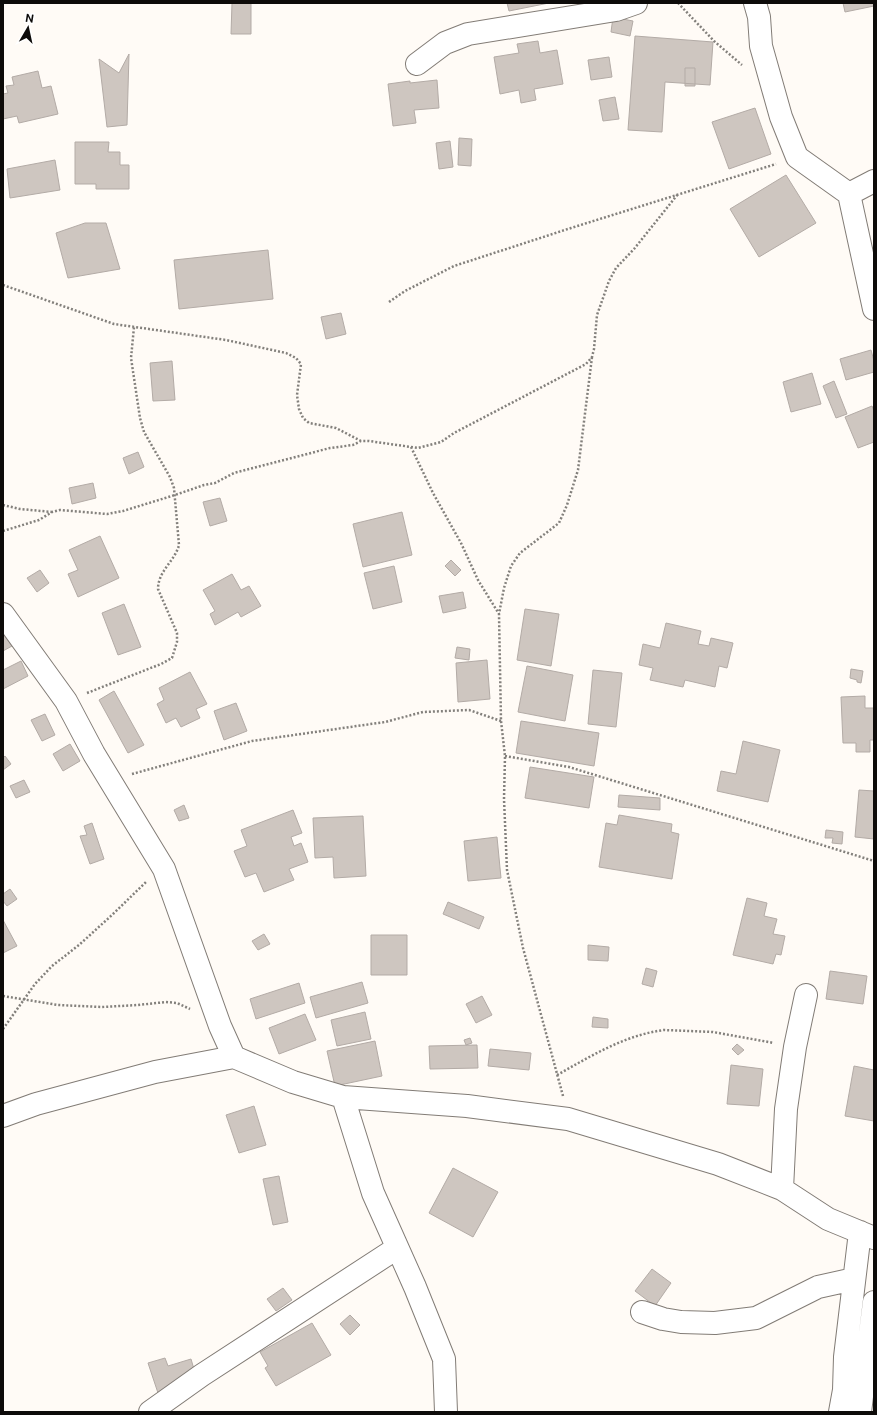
<svg xmlns="http://www.w3.org/2000/svg" width="877" height="1415" font-family="'Public Sans',sans-serif">
<rect width="100%" height="100%" fill="#fffbf6"/>
<path fill="#cec6c0" stroke="#b3aba6" d="M 232,3 L 251,3 L 251,34 L 231,34 Z
M 507,3 L 549,3 L 509,11 Z
M 843,3 L 874,3 L 874,6 L 845,12 Z
M 613,17 L 633,21 L 630,36 L 611,32 Z
M 635,36 L 713,42 L 710,85 L 665,82 L 662,132 L 628,130 Z
M 538,41 L 540,53 L 557,50 L 563,84 L 534,89 L 536,100 L 521,103 L 519,90 L 500,94 L 494,57 L 519,53 L 517,44 Z
M 129,54 L 127,125 L 107,127 L 99,59 L 119,73 Z
M 609,57 L 612,77 L 591,80 L 588,60 Z
M 685,68 L 695,68 L 695,86 L 685,86 Z
M 38,71 L 42,88 L 51,86 L 58,114 L 19,123 L 17,116 L 3,119 L 3,94 L 8,93 L 6,86 L 14,85 L 12,77 Z
M 437,80 L 439,108 L 414,110 L 416,123 L 393,126 L 388,84 L 410,81 L 410,83 Z
M 615,97 L 619,119 L 603,121 L 599,100 Z
M 755,108 L 771,154 L 729,169 L 712,122 Z
M 459,138 L 472,139 L 471,166 L 458,165 Z
M 450,141 L 453,167 L 439,169 L 436,143 Z
M 75,142 L 109,142 L 108,152 L 120,152 L 120,165 L 129,165 L 129,189 L 96,189 L 96,184 L 75,184 Z
M 55,160 L 60,190 L 10,198 L 7,169 Z
M 786,175 L 816,223 L 759,257 L 730,209 Z
M 85,223 L 106,223 L 120,269 L 68,278 L 56,233 Z
M 268,250 L 273,299 L 179,309 L 174,260 Z
M 341,313 L 346,334 L 326,339 L 321,317 Z
M 871,350 L 874,361 L 874,372 L 846,380 L 840,359 Z
M 172,361 L 175,400 L 153,401 L 150,363 Z
M 812,373 L 821,404 L 791,412 L 783,382 Z
M 834,381 L 847,414 L 836,418 L 823,386 Z
M 872,406 L 874,411 L 874,442 L 858,448 L 845,417 Z
M 138,452 L 144,467 L 129,474 L 123,458 Z
M 93,483 L 96,498 L 72,504 L 69,488 Z
M 220,498 L 227,521 L 210,526 L 203,502 Z
M 402,512 L 412,555 L 363,567 L 353,524 Z
M 100,536 L 119,578 L 78,597 L 68,574 L 78,570 L 69,550 Z
M 451,560 L 461,570 L 455,576 L 445,566 Z
M 394,566 L 402,602 L 373,609 L 364,573 Z
M 40,570 L 49,583 L 37,592 L 27,578 Z
M 232,574 L 241,590 L 249,586 L 261,606 L 241,617 L 238,612 L 215,625 L 210,614 L 215,611 L 203,590 Z
M 463,592 L 466,608 L 443,613 L 439,596 Z
M 124,604 L 141,647 L 118,655 L 102,613 Z
M 525,609 L 559,614 L 551,666 L 517,660 Z
M 666,623 L 701,631 L 698,644 L 709,646 L 711,638 L 733,643 L 727,668 L 719,666 L 715,687 L 685,680 L 683,687 L 650,680 L 653,668 L 639,665 L 643,644 L 660,648 Z
M 3,628 L 12,646 L 3,651 Z
M 457,647 L 470,649 L 469,660 L 455,658 Z
M 487,660 L 490,699 L 458,702 L 456,663 Z
M 21,661 L 28,676 L 3,689 L 3,670 Z
M 527,666 L 573,675 L 565,721 L 518,712 Z
M 851,669 L 863,671 L 861,683 L 857,682 L 857,680 L 850,678 Z
M 593,670 L 622,673 L 616,727 L 588,724 Z
M 190,672 L 207,704 L 196,709 L 200,718 L 181,727 L 176,718 L 166,723 L 157,704 L 164,700 L 159,688 Z
M 114,691 L 144,745 L 128,753 L 99,700 Z
M 865,696 L 865,708 L 874,708 L 874,740 L 870,740 L 870,752 L 856,752 L 856,743 L 843,743 L 841,697 Z
M 236,703 L 247,731 L 224,740 L 214,711 Z
M 45,714 L 55,735 L 42,741 L 31,720 Z
M 521,721 L 599,733 L 594,766 L 516,753 Z
M 743,741 L 780,750 L 768,802 L 717,791 L 721,771 L 736,774 Z
M 70,744 L 80,761 L 63,771 L 53,754 Z
M 5,756 L 11,764 L 3,770 L 3,758 Z
M 530,767 L 594,777 L 589,808 L 525,798 Z
M 24,780 L 30,792 L 16,798 L 10,786 Z
M 859,790 L 874,791 L 874,839 L 855,837 Z
M 619,795 L 660,798 L 660,810 L 618,807 Z
M 184,805 L 189,818 L 179,821 L 174,810 Z
M 293,810 L 302,833 L 291,837 L 294,846 L 301,843 L 308,862 L 289,869 L 294,880 L 264,892 L 256,873 L 245,877 L 234,851 L 247,846 L 241,830 Z
M 619,815 L 672,824 L 671,832 L 679,834 L 672,879 L 599,867 L 606,823 L 617,825 Z
M 363,816 L 366,876 L 334,878 L 333,857 L 315,858 L 313,818 Z
M 92,823 L 104,859 L 90,864 L 80,836 L 87,835 L 84,826 Z
M 826,830 L 843,832 L 842,844 L 832,843 L 833,838 L 825,838 Z
M 497,837 L 501,878 L 468,881 L 464,841 Z
M 10,889 L 17,899 L 7,906 L 3,901 L 3,894 Z
M 747,898 L 767,903 L 764,916 L 777,919 L 773,934 L 785,936 L 781,955 L 776,954 L 773,964 L 733,955 Z
M 448,902 L 484,917 L 479,929 L 443,914 Z
M 3,920 L 17,946 L 3,953 Z
M 264,934 L 270,944 L 258,950 L 252,941 Z
M 371,935 L 407,935 L 407,975 L 371,975 Z
M 588,945 L 609,947 L 608,961 L 588,960 Z
M 646,968 L 657,971 L 653,987 L 642,984 Z
M 830,971 L 867,976 L 863,1004 L 826,999 Z
M 362,982 L 368,1003 L 316,1018 L 310,997 Z
M 299,983 L 305,1003 L 256,1019 L 250,999 Z
M 482,996 L 492,1015 L 476,1023 L 466,1004 Z
M 365,1012 L 371,1039 L 337,1046 L 331,1020 Z
M 305,1014 L 316,1040 L 279,1054 L 269,1028 Z
M 593,1017 L 608,1019 L 608,1028 L 592,1027 Z
M 470,1038 L 472,1043 L 466,1045 L 464,1040 Z
M 375,1041 L 382,1076 L 335,1086 L 327,1051 Z
M 737,1044 L 744,1050 L 738,1055 L 732,1049 Z
M 477,1045 L 478,1068 L 430,1069 L 429,1046 Z
M 490,1049 L 531,1053 L 529,1070 L 488,1066 Z
M 731,1065 L 763,1069 L 759,1106 L 727,1104 Z
M 854,1066 L 874,1070 L 874,1121 L 845,1116 Z
M 254,1106 L 266,1145 L 239,1153 L 226,1115 Z
M 453,1168 L 498,1192 L 473,1237 L 429,1213 Z
M 279,1176 L 288,1222 L 273,1225 L 263,1179 Z
M 652,1269 L 671,1283 L 655,1306 L 635,1291 Z
M 283,1288 L 292,1300 L 276,1311 L 267,1299 Z
M 350,1315 L 360,1325 L 350,1335 L 340,1324 Z
M 312,1323 L 331,1355 L 276,1386 L 265,1368 L 268,1366 L 260,1352 Z
M 165,1358 L 168,1366 L 191,1359 L 196,1376 L 170,1384 L 172,1392 L 159,1396 L 148,1363 Z"/>
<g fill="none" stroke-linecap="round" stroke-linejoin="round">
<defs>
<path id="street" d="M 755,3 L 759,17 L 761,46 L 781,117 L 797,157 L 849,194 L 874,309
M 417,64 L 445,43 L 468,34 L 616,10 L 636,3
M 849,194 L 874,181
M 3,614 L 66,701 L 94,754 L 164,869 L 220,1026 L 234,1057 L 293,1082 L 343,1097 L 467,1106 L 568,1119 L 718,1164 L 782,1189 L 828,1219 L 874,1238
M 343,1097 L 373,1193 L 415,1287 L 444,1359 L 446,1412
M 3,1116 L 36,1104 L 155,1072 L 234,1057
M 782,1189 L 786,1109 L 795,1047 L 806,995
M 642,1312 L 663,1319 L 681,1322 L 715,1323 L 756,1318 L 818,1287 L 854,1279
M 150,1412 L 202,1375 L 397,1248
M 840,1412 L 844,1390 L 845,1357 L 860,1232
M 860,1412 L 874,1302"/>
</defs>
<use href="#street" stroke="#827c76" stroke-width="24"/>
<path stroke="#83807c" stroke-width="2.5" stroke-dasharray="2 2" stroke-linecap="butt" d="M 678,3 L 714,41 L 742,65
M 3,285 L 114,324 L 226,340 L 286,353 L 296,358 L 301,364 L 297,395 L 299,409 L 303,418 L 309,423 L 336,428 L 361,441
M 389,302 L 405,291 L 454,266 L 571,228 L 776,164
M 411,447 L 433,493 L 461,543 L 478,580 L 499,614
M 3,505 L 20,509 L 52,512
M 3,531 L 39,520 L 52,512 L 60,510 L 107,514 L 123,511 L 175,495 L 204,485 L 215,483 L 234,473 L 330,448 L 353,445 L 361,441 L 369,441 L 418,448 L 441,442 L 454,433 L 586,364 L 592,357 L 594,349 L 597,315 L 609,281 L 616,268 L 634,249 L 678,194
M 87,693 L 161,664 L 172,658 L 177,642 L 177,633 L 158,589 C 158,571 175,561 179,545 L 174,488 L 170,477 L 144,432 L 140,418 L 131,358 L 134,327
M 505,756 L 569,767 L 874,861
M 132,774 L 252,741 L 385,722 L 423,712 L 469,710 L 501,721
M 3,996 L 58,1005 L 102,1007 L 138,1005 L 166,1002 L 177,1003 L 190,1009
M 3,1029 L 35,984 L 52,966 L 79,945 L 112,915 L 146,882
M 557,1075 C 591,1056 625,1035 664,1030 L 713,1032 L 774,1043
M 563,1096 L 523,948 L 507,870 L 504,799 L 505,756 L 501,721 L 499,614 L 504,588 L 511,566 L 520,553 L 559,523 L 567,505 L 578,470 L 592,357"/>
<use href="#street" stroke="#fff" stroke-width="22"/>
</g>
<rect width="877" height="1415" fill="none" stroke="#0d0b09" stroke-width="8"/>
<g transform="translate(28 28) rotate(9)" stroke="#ffffff" stroke-width="3" paint-order="stroke">
<path d="M0-3L7 15L0 10L-7 15Z" fill="#0d0b09"/>
<text y="-6" font-size="11" font-weight="bold" text-anchor="middle" fill="#0d0b09">N</text>
</g>
</svg>
